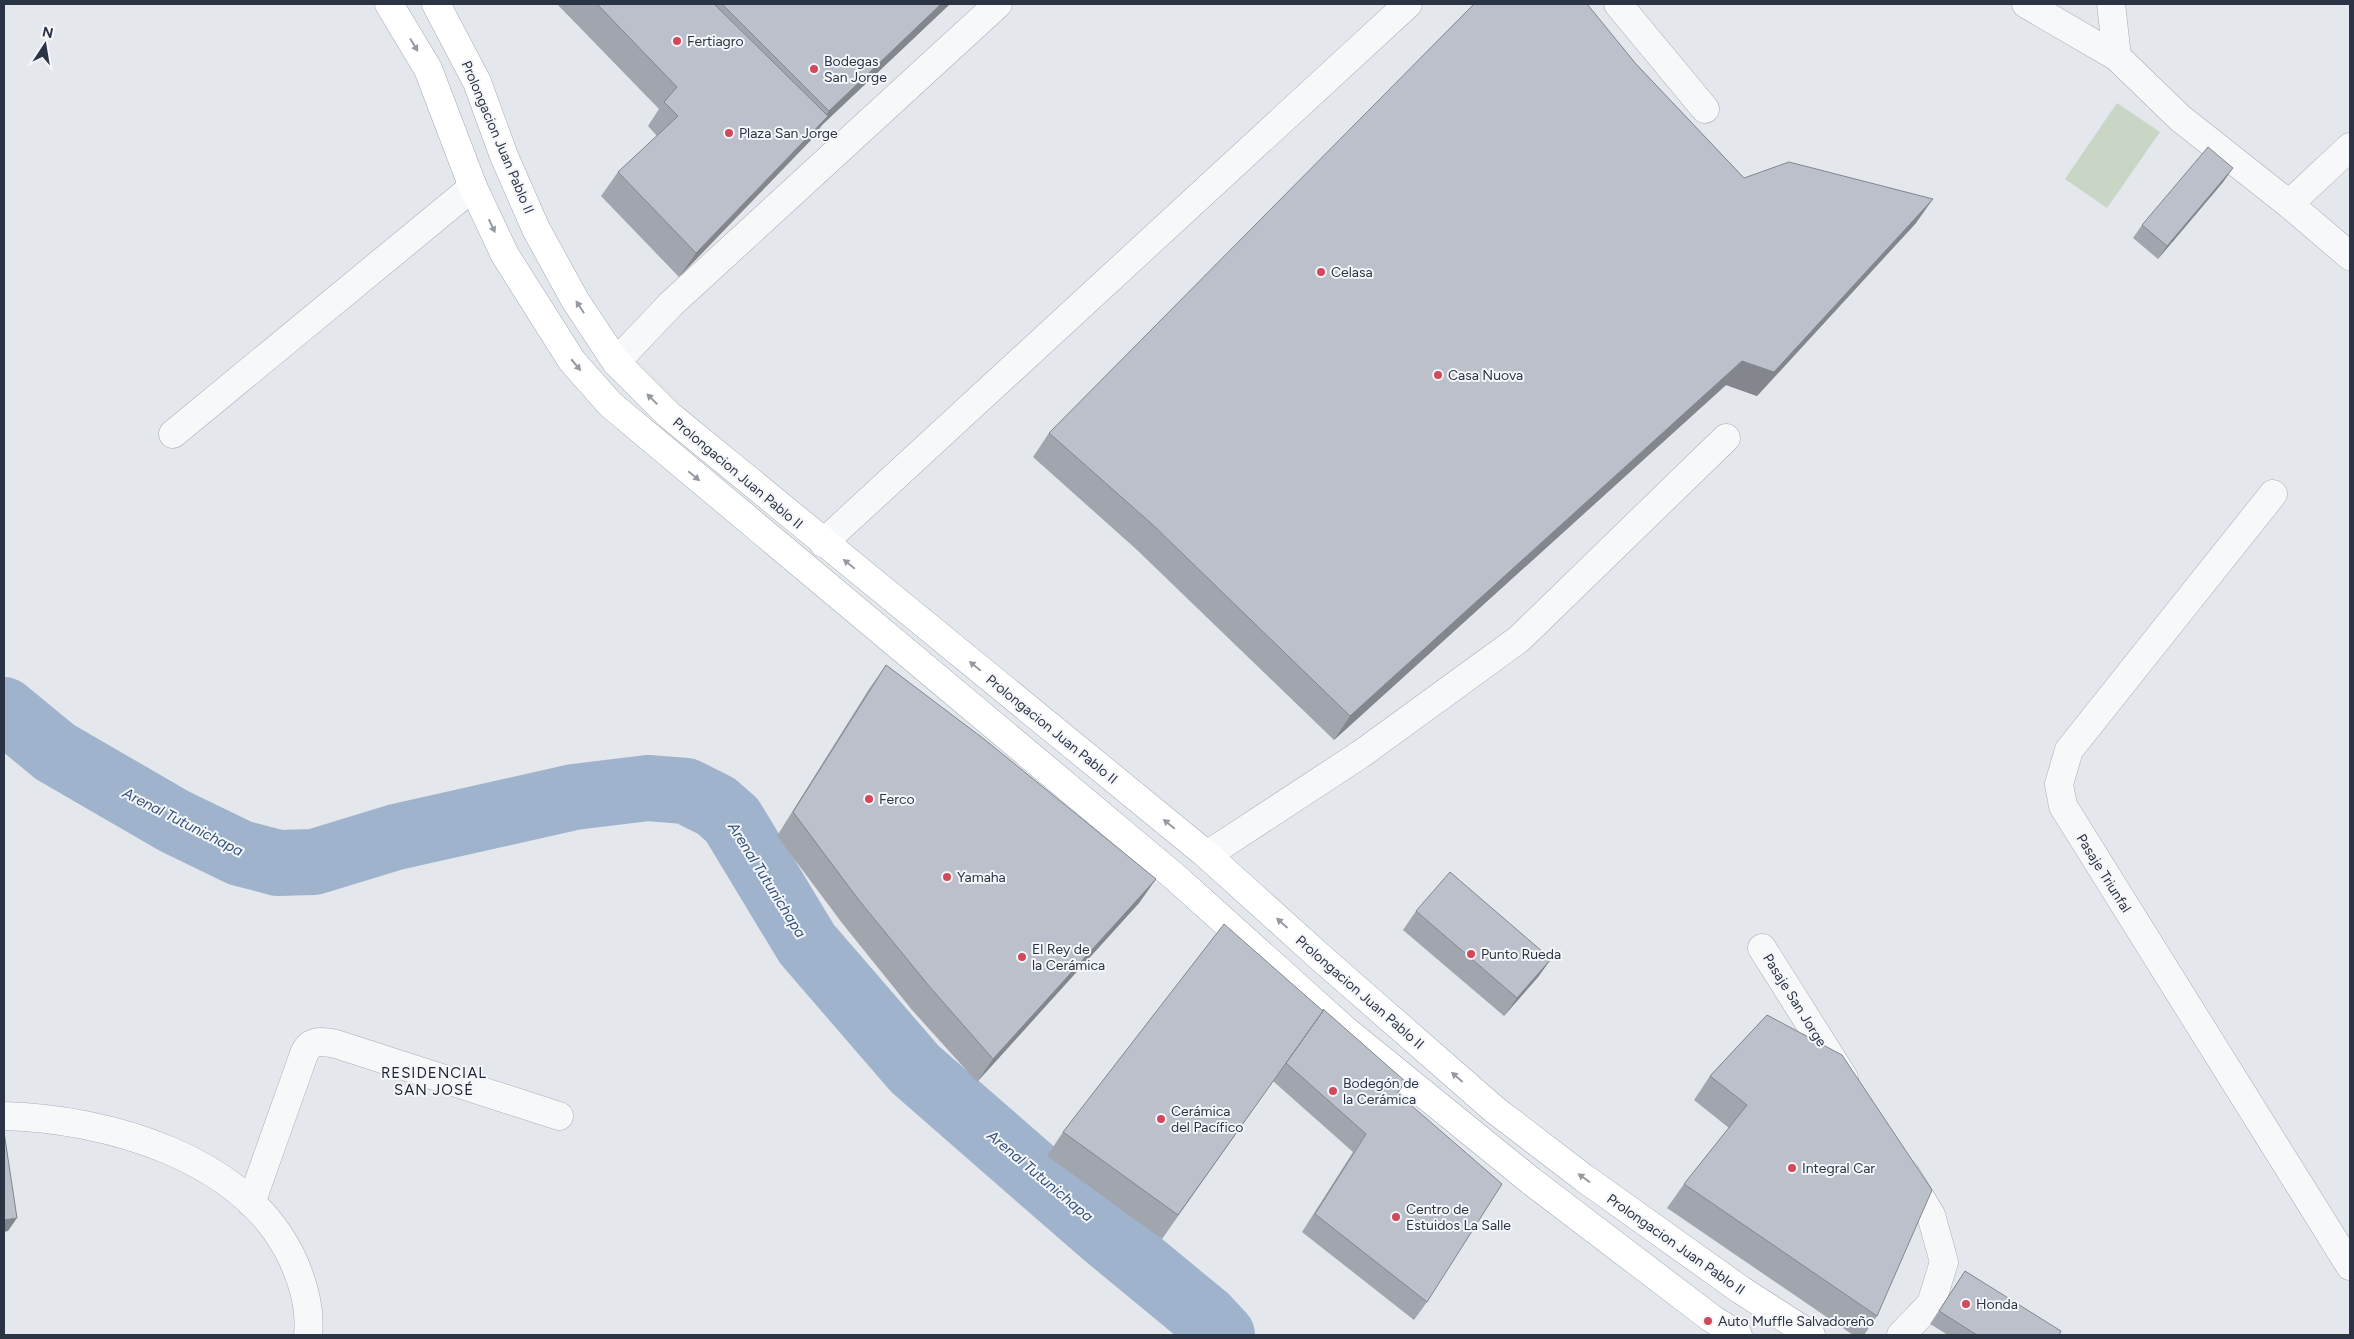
<svg xmlns="http://www.w3.org/2000/svg" width="2354" height="1339" font-family="Figtree,sans-serif">
<rect width="100%" height="100%" fill="#e4e7ec"/>
<path fill="#c9d6c5" d="M 2117,103 L 2160,132 L 2107,208 L 2065,179 Z"/>
<g fill="none" stroke-linecap="round" stroke-linejoin="round">
<path stroke="#9fb4cc" stroke-width="66" d="M 4,710 L 55,752 L 174,821 L 240,853 L 278,863 L 314,862 L 396,837 L 574,797 L 648,788 L 686,791 L 716,806 L 732,820 L 807,944 L 915,1069 L 1103,1233 L 1206,1318 L 1222,1335"/>
<defs>
<path id="minor" d="M 1618,4 L 1705,109
M 2026,4 L 2117,57
M 2111,4 L 2117,57 L 2180,118 L 2289,204 L 2350,256
M 2289,204 L 2350,147
M 616,362 L 671,304 L 998,4
M 173,434 L 473,187
M 2273,494 L 2069,750 L 2059,784 L 2063,806 L 2350,1266
M 823,543 L 1408,4
M 1207,855 L 1361,754 L 1519,639 L 1726,438
M 1762,948 L 1844,1078
M 4,1116 C 107,1119 244,1157 292,1258 C 303,1282 311,1309 308,1335
M 251,1203 L 304,1054 C 310,1039 322,1041 336,1044 L 559,1116
M 1901,1335 L 1931,1304 L 1944,1262 L 1931,1215 L 1905,1173"/>
<path id="major" d="M 389,4 L 428,69 L 473,187 L 505,255 L 572,361 L 610,404 L 1175,877 L 1344,1029 L 1531,1181 L 1711,1318 L 1738,1335
M 436,4 L 477,82 L 504,156 L 536,229 L 575,300 L 616,362 L 669,415 L 1207,855 L 1320,957 L 1495,1110 L 1584,1178 L 1741,1290 L 1811,1335"/>
</defs>
<use href="#minor" stroke="#a9aeb7" stroke-width="29"/>
<use href="#major" stroke="#a3abb8" stroke-width="29"/>
<use href="#minor" stroke="#f7f8fa" stroke-width="28"/>
<use href="#major" stroke="#fff" stroke-width="28"/>
</g>
<path fill="#a1a5ae" d="M 557,4 L 950,4 L 822,125 L 811,140 L 679,277 L 601,196 L 618,172 L 657,136 L 648,126 L 659,109 Z
M 1636,64 L 1744,178 L 1916,223 L 1757,396 L 1726,385 L 1334,740 L 1136,549 L 1033,457 L 1049,433 Z
M 2224,181 L 2158,259 L 2133,238 L 2142,225 Z
M 886,665 L 1156,879 L 1139,903 L 977,1082 L 912,1010 L 842,923 L 777,836 L 869,689 Z
M 1416,911 L 1551,959 L 1538,977 L 1504,1016 L 1403,930 Z
M 1323,1010 L 1406,1082 L 1398,1093 L 1427,1302 L 1414,1320 L 1302,1232 L 1353,1152 L 1273,1081 L 1162,1239 L 1047,1156 L 1063,1132 Z
M 1767,1015 L 1877,1316 L 1864,1335 L 1853,1335 L 1667,1208 L 1684,1184 L 1729,1128 L 1694,1100 L 1710,1076 Z
M 1965,1271 L 2059,1335 L 1948,1335 L 1930,1324 Z"/>
<path fill="#83868d" d="M 941,4 L 950,4 L 822,125 L 811,140 L 679,277 L 696,253 L 816,129 L 829,111 Z
M 2233,168 L 2224,181 L 2158,259 L 2167,246 Z
M 1933,199 L 1916,223 L 1757,396 L 1726,385 L 1334,740 L 1350,716 L 1742,361 Z
M 1156,879 L 1139,903 L 977,1082 L 993,1059 Z
M 1551,959 L 1538,977 L 1504,1016 L 1517,998 Z
M 17,1218 L 8,1231 L 4,1232 L 4,1220 Z"/>
<path fill="#bbc0ca" stroke="#83868d" d="M 597,4 L 714,4 L 828,116 L 696,253 L 618,172 L 678,116 L 664,102 L 677,87 Z
M 722,4 L 941,4 L 829,111 Z
M 1474,4 L 1587,4 L 1636,64 L 1744,178 L 1789,162 L 1933,199 L 1774,372 L 1742,361 L 1350,716 L 1153,525 L 1049,433 Z
M 2208,147 L 2233,168 L 2167,246 L 2142,225 Z
M 886,665 L 984,739 L 1156,879 L 993,1059 L 929,986 L 858,899 L 793,812 Z
M 1450,872 L 1551,959 L 1517,998 L 1416,911 Z
M 1224,924 L 1323,1011 L 1178,1215 L 1063,1132 Z
M 1323,1009 L 1406,1082 L 1397,1093 L 1502,1184 L 1427,1302 L 1315,1214 L 1366,1134 L 1286,1063 L 1323,1011 Z
M 1767,1015 L 1842,1055 L 1932,1190 L 1877,1316 L 1684,1184 L 1747,1105 L 1710,1076 Z
M 4,1132 L 17,1218 L 4,1220 Z
M 1965,1271 L 2061,1331 L 2059,1335 L 1977,1335 L 1939,1311 Z"/>
<defs><path id="oneway-solid" d="M-6-.8H1V-3.2L6.5 0L1 3.2V.8H-6Z" transform="scale(1.25)"/></defs>
<g fill="#959aa2">
<use href="#oneway-solid" transform="translate(414 45) rotate(59)"/>
<use href="#oneway-solid" transform="translate(492 226) rotate(65)"/>
<use href="#oneway-solid" transform="translate(580 307) rotate(-123)"/>
<use href="#oneway-solid" transform="translate(576 365) rotate(50)"/>
<use href="#oneway-solid" transform="translate(652 399) rotate(-135)"/>
<use href="#oneway-solid" transform="translate(694 476) rotate(40)"/>
<use href="#oneway-solid" transform="translate(849 564) rotate(-141)"/>
<use href="#oneway-solid" transform="translate(975 666) rotate(-141)"/>
<use href="#oneway-solid" transform="translate(1169 824) rotate(-141)"/>
<use href="#oneway-solid" transform="translate(1282 923) rotate(-138)"/>
<use href="#oneway-solid" transform="translate(1457 1077) rotate(-139)"/>
<use href="#oneway-solid" transform="translate(1584 1178) rotate(-144)"/>
</g>
<g fill="#d1495b" stroke="#f4f6f9" stroke-width="2">
<circle cx="677" cy="41" r="5"/>
<circle cx="814" cy="69" r="5"/>
<circle cx="729" cy="133" r="5"/>
<circle cx="1321" cy="272" r="5"/>
<circle cx="1438" cy="375" r="5"/>
<circle cx="869" cy="799" r="5"/>
<circle cx="947" cy="877" r="5"/>
<circle cx="1471" cy="954" r="5"/>
<circle cx="1022" cy="957" r="5"/>
<circle cx="1333" cy="1091" r="5"/>
<circle cx="1161" cy="1119" r="5"/>
<circle cx="1792" cy="1168" r="5"/>
<circle cx="1396" cy="1217" r="5"/>
<circle cx="1966" cy="1304" r="5"/>
<circle cx="1708" cy="1321" r="5"/>
</g>
<g text-anchor="middle" stroke-width="4" stroke-linejoin="round" paint-order="stroke">
<g font-size="14" fill="#2b3445" stroke="#f4f6f9" text-anchor="start">
<text x="687" y="46">Fertiagro</text>
<text x="824" y="66">Bodegas<tspan x="824" dy="16">San Jorge</tspan></text>
<text x="739" y="138">Plaza San Jorge</text>
<text x="1331" y="277">Celasa</text>
<text x="1448" y="380">Casa Nuova</text>
<text x="879" y="804">Ferco</text>
<text x="957" y="882">Yamaha</text>
<text x="1032" y="954">El Rey de<tspan x="1032" dy="16">la Cerámica</tspan></text>
<text x="1481" y="959">Punto Rueda</text>
<text x="1343" y="1088">Bodegón de<tspan x="1343" dy="16">la Cerámica</tspan></text>
<text x="1171" y="1116">Cerámica<tspan x="1171" dy="16">del Pacífico</tspan></text>
<text x="1802" y="1173">Integral Car</text>
<text x="1406" y="1214">Centro de<tspan x="1406" dy="16">Estuidos La Salle</tspan></text>
<text x="1976" y="1309">Honda</text>
<text x="1718" y="1326">Auto Muffle Salvadoreño</text>
</g>
<g font-size="14" fill="#2b3445" stroke="#f4f6f9">
<text transform="translate(498 137) rotate(67)" y="5">Prolongacion Juan Pablo II</text>
<text transform="translate(738 473) rotate(40)" y="5">Prolongacion Juan Pablo II</text>
<text transform="translate(1052 729) rotate(39)" y="5">Prolongacion Juan Pablo II</text>
<text transform="translate(2104 873) rotate(58)" y="5">Pasaje Triunfal</text>
<text transform="translate(1360 992) rotate(41)" y="5">Prolongacion Juan Pablo II</text>
<text transform="translate(1795 1000) rotate(58)" y="5">Pasaje San Jorge</text>
<text transform="translate(1676 1244) rotate(35)" y="5">Prolongacion Juan Pablo II</text>
</g>
<g font-size="15" font-style="italic" fill="#34527a" stroke="#f4f6f9">
<text transform="translate(183 822) rotate(27)" y="5">Arenal Tutunichapa</text>
<text transform="translate(767 880) rotate(58)" y="5">Arenal Tutunichapa</text>
<text transform="translate(1040 1176) rotate(40)" y="5">Arenal Tutunichapa</text>
</g>
<g font-size="15" letter-spacing="1" fill="#1d2536" stroke="#f4f6f9">
<text x="434" y="1078">RESIDENCIAL<tspan x="434" dy="17">SAN JOSÉ</tspan></text>
</g>
</g>
<rect width="2354" height="1339" fill="none" stroke="#2b3445" stroke-width="10"/>
<g transform="translate(45 45) rotate(12)" stroke="#f4f6f9" stroke-width="4" paint-order="stroke">
<path d="M0-4L9 19L0 12L-9 19Z" fill="#2b3445"/>
<text y="-8" font-size="14" font-weight="bold" text-anchor="middle" fill="#2b3445">N</text>
</g>
</svg>
